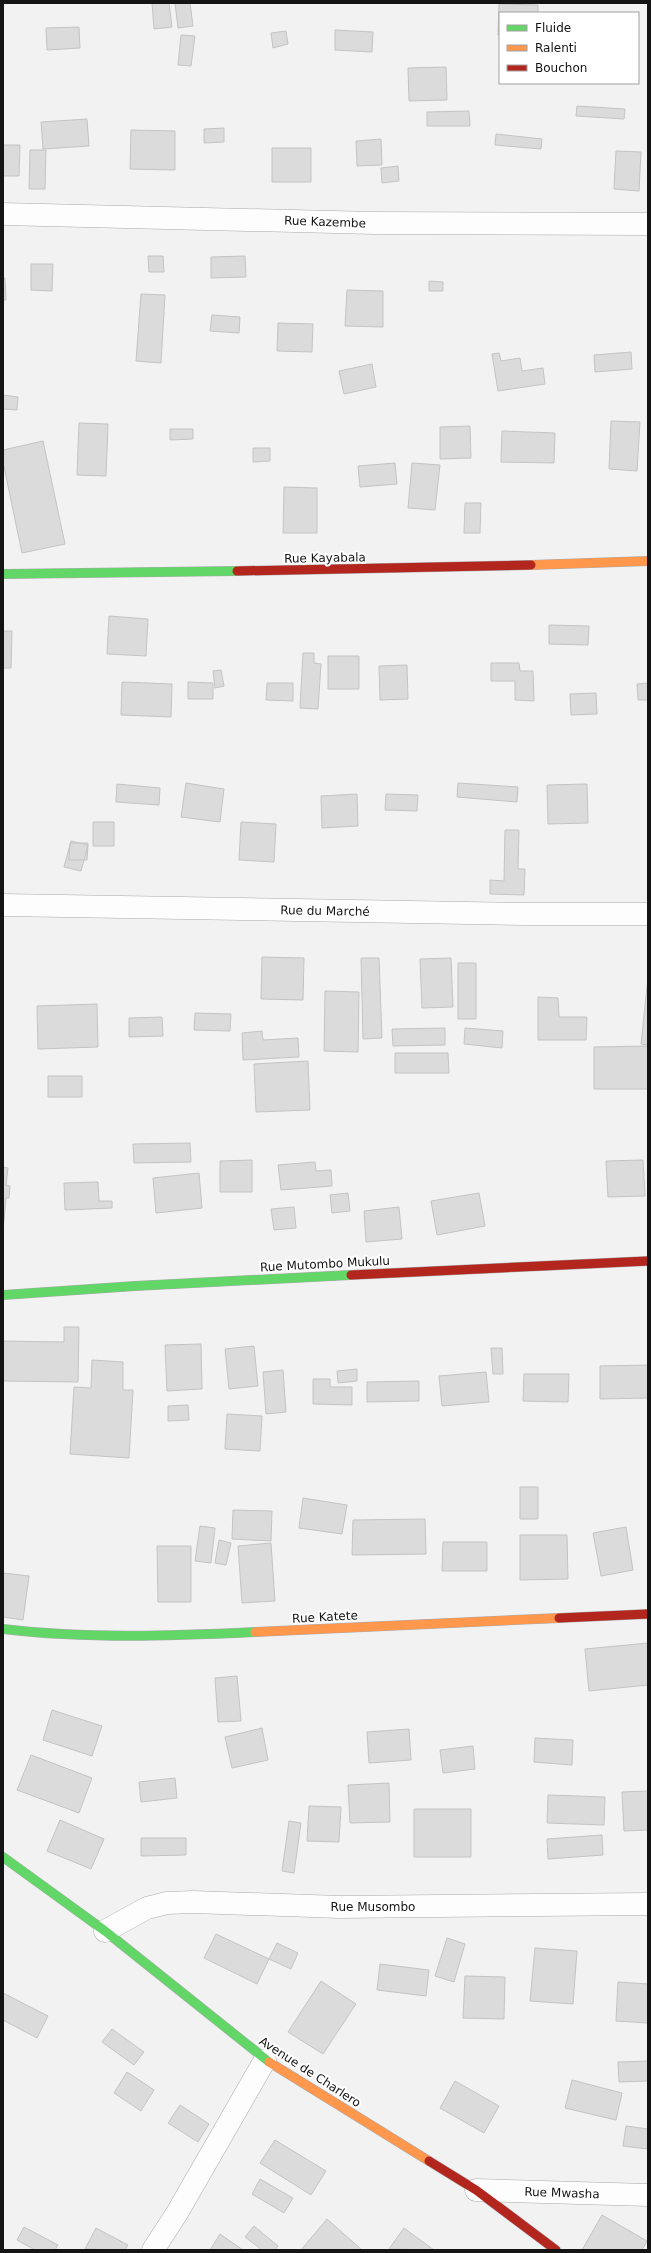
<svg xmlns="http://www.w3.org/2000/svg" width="651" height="2253" font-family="'DejaVu Sans',sans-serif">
<rect width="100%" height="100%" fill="#f2f2f3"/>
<path fill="#dbdbdb" stroke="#c5c4c5" d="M 152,3 L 169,3 L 172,27 L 154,29 Z
M 175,3 L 190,3 L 193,26 L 178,28 Z
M 499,4 L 538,5 L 538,13 L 500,13 L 500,35 L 498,35 Z
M 79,27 L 80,48 L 47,50 L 46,28 Z
M 335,30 L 373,32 L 372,52 L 335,50 Z
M 286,31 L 288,44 L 273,48 L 271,33 Z
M 181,35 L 195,36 L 191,66 L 178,65 Z
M 446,67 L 447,100 L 409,101 L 408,68 Z
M 577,106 L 625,109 L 624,119 L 576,116 Z
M 469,111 L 470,126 L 427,126 L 427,112 Z
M 87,119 L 89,146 L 43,149 L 41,122 Z
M 224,128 L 224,142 L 204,143 L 204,129 Z
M 131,130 L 175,131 L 175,170 L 130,169 Z
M 496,134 L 542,139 L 541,149 L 495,145 Z
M 381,139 L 382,165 L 357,166 L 356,141 Z
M 3,145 L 20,145 L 19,176 L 3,176 Z
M 272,148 L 311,148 L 311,182 L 272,182 Z
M 30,150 L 46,150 L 45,189 L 29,189 Z
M 616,151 L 641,152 L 639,191 L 614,189 Z
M 398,166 L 399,181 L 382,183 L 381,168 Z
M 148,256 L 163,256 L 164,272 L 149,272 Z
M 245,256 L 246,277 L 211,278 L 211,257 Z
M 31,264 L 53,264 L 52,291 L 31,290 Z
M 3,278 L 5,278 L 6,300 L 3,300 Z
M 429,281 L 443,282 L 443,291 L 429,291 Z
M 347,290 L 383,291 L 383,327 L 345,326 Z
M 141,294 L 165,295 L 161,363 L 136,361 Z
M 212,315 L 240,317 L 239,333 L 210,331 Z
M 278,323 L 313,324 L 312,352 L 277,351 Z
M 631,352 L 632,369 L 595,372 L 594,355 Z
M 499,353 L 501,361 L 520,358 L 522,371 L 543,368 L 545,384 L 498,391 L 492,354 Z
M 372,364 L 376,387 L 344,394 L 339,371 Z
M 3,395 L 18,397 L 17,410 L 3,409 Z
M 611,421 L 640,422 L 637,471 L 609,469 Z
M 79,423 L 108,424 L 106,476 L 77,475 Z
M 470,426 L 471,458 L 440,459 L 440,427 Z
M 170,429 L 193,429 L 193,439 L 170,440 Z
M 502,431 L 555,433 L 554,463 L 501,462 Z
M 43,441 L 65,544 L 22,553 L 3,462 L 3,450 Z
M 253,448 L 270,448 L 270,461 L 253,462 Z
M 395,463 L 397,484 L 360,487 L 358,466 Z
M 412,463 L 440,465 L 435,510 L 408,508 Z
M 284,487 L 317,488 L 317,533 L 283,533 Z
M 465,503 L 481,503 L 480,533 L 464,533 Z
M 109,616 L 148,619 L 146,656 L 107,654 Z
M 549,625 L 589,626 L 588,645 L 549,644 Z
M 3,631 L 12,631 L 11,668 L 3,668 Z
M 303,653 L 314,653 L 314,663 L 321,664 L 318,709 L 300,708 Z
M 328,656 L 359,656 L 359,689 L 328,689 Z
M 491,663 L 519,663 L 520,671 L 533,671 L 534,701 L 515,700 L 515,681 L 491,681 Z
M 407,665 L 408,699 L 380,700 L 379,666 Z
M 221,670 L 224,686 L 215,688 L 213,671 Z
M 122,682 L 172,684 L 171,717 L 121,715 Z
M 188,682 L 213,683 L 213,699 L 188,699 Z
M 267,683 L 293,683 L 293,701 L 266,700 Z
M 648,683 L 648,700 L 638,700 L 637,684 Z
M 596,693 L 597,714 L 571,715 L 570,694 Z
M 186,783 L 224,789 L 220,822 L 181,817 Z
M 458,783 L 518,787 L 517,802 L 457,797 Z
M 117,784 L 160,788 L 159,805 L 116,802 Z
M 587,784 L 588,823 L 548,824 L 547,785 Z
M 357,794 L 358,826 L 322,828 L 321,796 Z
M 386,794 L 418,795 L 417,811 L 385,810 Z
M 93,822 L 114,822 L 114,846 L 93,846 Z
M 241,822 L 276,824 L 274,862 L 239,860 Z
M 505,830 L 519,830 L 518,869 L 525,869 L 524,895 L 490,894 L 490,880 L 504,881 Z
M 71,841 L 88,845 L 81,871 L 64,867 Z
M 70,843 L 88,843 L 87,860 L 69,860 Z
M 262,957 L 304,958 L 303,1000 L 261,999 Z
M 361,958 L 379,958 L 382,1038 L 363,1039 Z
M 451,958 L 453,1007 L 422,1008 L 420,959 Z
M 458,963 L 476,963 L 476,1019 L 458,1019 Z
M 648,978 L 648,1045 L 641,1044 Z
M 325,991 L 359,992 L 358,1052 L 324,1051 Z
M 538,997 L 558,998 L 559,1017 L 587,1017 L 586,1040 L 538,1040 Z
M 97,1004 L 98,1047 L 38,1049 L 37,1006 Z
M 195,1013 L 231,1014 L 230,1031 L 194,1030 Z
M 162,1017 L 163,1036 L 129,1037 L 129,1018 Z
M 445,1028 L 445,1045 L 393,1046 L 392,1029 Z
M 465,1028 L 503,1031 L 502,1048 L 464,1044 Z
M 262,1031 L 263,1040 L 298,1038 L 299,1057 L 243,1060 L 242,1033 Z
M 648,1046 L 648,1089 L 594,1089 L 594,1047 Z
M 395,1053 L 448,1053 L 449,1073 L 395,1073 Z
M 308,1061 L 310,1110 L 256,1112 L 254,1064 Z
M 48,1076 L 82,1076 L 82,1097 L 48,1097 Z
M 190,1143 L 191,1162 L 134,1163 L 133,1144 Z
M 252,1160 L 252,1192 L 220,1192 L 220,1161 Z
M 643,1160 L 645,1196 L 608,1197 L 606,1161 Z
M 315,1162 L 316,1171 L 331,1170 L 332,1186 L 281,1190 L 278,1165 Z
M 3,1167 L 8,1168 L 6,1185 L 10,1186 L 9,1198 L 6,1198 L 3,1231 Z
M 199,1173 L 202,1208 L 156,1213 L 153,1178 Z
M 98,1182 L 99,1201 L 112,1201 L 112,1208 L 65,1210 L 64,1183 Z
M 348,1193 L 350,1211 L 332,1213 L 330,1195 Z
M 479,1193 L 485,1226 L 437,1235 L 431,1201 Z
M 294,1207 L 296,1228 L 274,1230 L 271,1209 Z
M 399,1207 L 402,1239 L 366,1242 L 364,1211 Z
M 64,1327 L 79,1327 L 78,1382 L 3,1381 L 3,1341 L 64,1342 Z
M 201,1344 L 202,1389 L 167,1391 L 165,1345 Z
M 254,1346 L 258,1386 L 229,1389 L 225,1349 Z
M 491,1348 L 502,1348 L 503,1374 L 493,1374 Z
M 92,1360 L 123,1362 L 123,1390 L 133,1390 L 129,1458 L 70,1454 L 74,1387 L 91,1388 Z
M 648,1365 L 648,1398 L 600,1399 L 600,1366 Z
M 357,1369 L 357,1381 L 338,1383 L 337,1371 Z
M 283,1370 L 286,1412 L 266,1414 L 263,1372 Z
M 486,1372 L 489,1402 L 442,1406 L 439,1376 Z
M 524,1374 L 569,1374 L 568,1402 L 523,1401 Z
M 313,1379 L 330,1379 L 330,1387 L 352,1387 L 352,1405 L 313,1404 Z
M 419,1381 L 419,1401 L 367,1402 L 367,1382 Z
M 188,1405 L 189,1420 L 168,1421 L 168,1406 Z
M 227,1414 L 262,1416 L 260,1451 L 225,1449 Z
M 520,1487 L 538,1487 L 538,1519 L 520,1519 Z
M 303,1498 L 347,1505 L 342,1534 L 299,1528 Z
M 233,1510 L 272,1511 L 271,1541 L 232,1539 Z
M 425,1519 L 426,1554 L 352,1555 L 353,1520 Z
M 200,1526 L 215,1528 L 211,1563 L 195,1561 Z
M 626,1527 L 633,1570 L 601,1576 L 593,1533 Z
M 520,1535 L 567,1535 L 568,1579 L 520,1580 Z
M 219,1540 L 231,1543 L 226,1565 L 215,1563 Z
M 443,1542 L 487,1542 L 487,1571 L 442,1571 Z
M 271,1543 L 275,1601 L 242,1603 L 238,1546 Z
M 157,1546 L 191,1546 L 191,1602 L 158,1602 Z
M 3,1573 L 29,1576 L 23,1620 L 3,1617 Z
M 648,1643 L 648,1685 L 589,1691 L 585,1649 Z
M 237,1676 L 241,1721 L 218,1722 L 215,1678 Z
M 52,1710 L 102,1726 L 92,1756 L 43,1740 Z
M 262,1728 L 268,1760 L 232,1768 L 225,1737 Z
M 409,1729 L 411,1760 L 369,1763 L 367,1732 Z
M 535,1738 L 573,1740 L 572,1765 L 534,1762 Z
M 473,1746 L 475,1769 L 443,1773 L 440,1750 Z
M 31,1755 L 92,1778 L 79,1813 L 17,1790 Z
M 175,1778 L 177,1798 L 141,1802 L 139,1782 Z
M 389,1783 L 390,1822 L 350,1823 L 348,1785 Z
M 648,1791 L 648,1830 L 624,1831 L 622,1792 Z
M 548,1795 L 605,1797 L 604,1825 L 547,1823 Z
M 309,1806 L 341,1807 L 339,1842 L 307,1841 Z
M 414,1809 L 471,1809 L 471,1857 L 414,1857 Z
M 60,1820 L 104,1839 L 91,1869 L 47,1851 Z
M 289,1821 L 301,1823 L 294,1873 L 282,1871 Z
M 602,1835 L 603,1855 L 548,1859 L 547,1839 Z
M 141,1838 L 186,1838 L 186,1855 L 141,1856 Z
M 216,1934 L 269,1959 L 257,1984 L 204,1958 Z
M 447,1938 L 465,1944 L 454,1982 L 435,1976 Z
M 277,1943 L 298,1953 L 291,1969 L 269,1959 Z
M 535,1948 L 577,1951 L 573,2004 L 530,2001 Z
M 380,1964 L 429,1970 L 426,1996 L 377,1990 Z
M 465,1976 L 505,1977 L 504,2019 L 463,2018 Z
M 321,1981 L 356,2004 L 323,2054 L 288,2032 Z
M 618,1982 L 648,1984 L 648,2023 L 616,2021 Z
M 3,1993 L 48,2016 L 37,2038 L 3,2020 Z
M 112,2029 L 144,2052 L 134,2065 L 102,2042 Z
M 648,2061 L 648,2081 L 619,2082 L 618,2062 Z
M 127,2072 L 154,2090 L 141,2111 L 114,2093 Z
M 572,2080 L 622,2093 L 616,2120 L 565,2108 Z
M 455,2081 L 499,2106 L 484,2133 L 440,2108 Z
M 180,2105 L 209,2124 L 198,2142 L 168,2123 Z
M 626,2126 L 648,2129 L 648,2149 L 623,2146 Z
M 275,2140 L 326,2171 L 311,2195 L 260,2163 Z
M 260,2179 L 293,2198 L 284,2213 L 252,2194 Z
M 602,2215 L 647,2241 L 642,2250 L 582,2250 Z
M 327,2219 L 362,2250 L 301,2250 Z
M 254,2226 L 278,2246 L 275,2250 L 262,2250 L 245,2237 Z
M 24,2227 L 58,2245 L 55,2250 L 35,2250 L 17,2240 Z
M 96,2228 L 128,2245 L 125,2250 L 85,2249 Z
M 404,2228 L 434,2250 L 389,2249 Z
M 220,2234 L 243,2250 L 210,2250 Z"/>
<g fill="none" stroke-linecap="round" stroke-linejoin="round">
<defs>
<path id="street" d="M 3,214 L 374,223 L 648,224
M 3,905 L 525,914 L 648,914
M 105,1931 L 147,1908 L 167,1903 L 193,1902 L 340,1907 L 648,1904
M 476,2190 L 648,2195
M 153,2250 L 177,2213 L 265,2060"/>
<path id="fast" d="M 3,574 L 237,571
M 3,1295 L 135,1286 L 351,1275
M 3,1629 C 87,1639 171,1636 255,1632
M 3,1857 L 105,1931 L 269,2062"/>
<path id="slow" d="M 531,565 L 648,561
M 255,1632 L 559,1618
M 269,2062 L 429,2161"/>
<path id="jam" d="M 237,571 L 531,565
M 351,1275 L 648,1261
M 559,1618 L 648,1614
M 429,2161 L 476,2190 L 556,2250"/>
</defs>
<use href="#street" stroke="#aaaaac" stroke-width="23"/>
<use href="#fast" stroke="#aaaaac" stroke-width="10"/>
<use href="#slow" stroke="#aaaaac" stroke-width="10"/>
<use href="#jam" stroke="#aaaaac" stroke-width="10"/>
<use href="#street" stroke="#fdfdfd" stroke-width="22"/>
<use href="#fast" stroke="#63d668" stroke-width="9"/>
<use href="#slow" stroke="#ff974d" stroke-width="9"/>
<use href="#jam" stroke="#b3261e" stroke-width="9"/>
</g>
<g text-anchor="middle" stroke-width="4" stroke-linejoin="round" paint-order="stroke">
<g font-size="12" fill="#141414" stroke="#fff">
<text transform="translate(325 222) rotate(2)" y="4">Rue Kazembe</text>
<text transform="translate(325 558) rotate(-1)" y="4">Rue Kayabala</text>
<text transform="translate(325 911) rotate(1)" y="4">Rue du Marché</text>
<text transform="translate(325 1264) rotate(-3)" y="4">Rue Mutombo Mukulu</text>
<text transform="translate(325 1617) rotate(-3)" y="4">Rue Katete</text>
<text x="373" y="1911">Rue Musombo</text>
<text transform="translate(310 2072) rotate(33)" y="4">Avenue de Charlero</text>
<text transform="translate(562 2193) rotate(2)" y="4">Rue Mwasha</text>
</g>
</g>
<rect width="651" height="2253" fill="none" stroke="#141414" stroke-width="8"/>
<rect x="499" y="12" width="140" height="72" fill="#ffffff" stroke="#a1a1a1"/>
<rect x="507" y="25" width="20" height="6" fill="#63d668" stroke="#a1a1a1"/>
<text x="535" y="32" font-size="12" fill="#141414">Fluide</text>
<rect x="507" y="45" width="20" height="6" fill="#ff974d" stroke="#a1a1a1"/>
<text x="535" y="52" font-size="12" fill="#141414">Ralenti</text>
<rect x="507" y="65" width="20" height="6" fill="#b3261e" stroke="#a1a1a1"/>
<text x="535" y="72" font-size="12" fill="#141414">Bouchon</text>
</svg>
